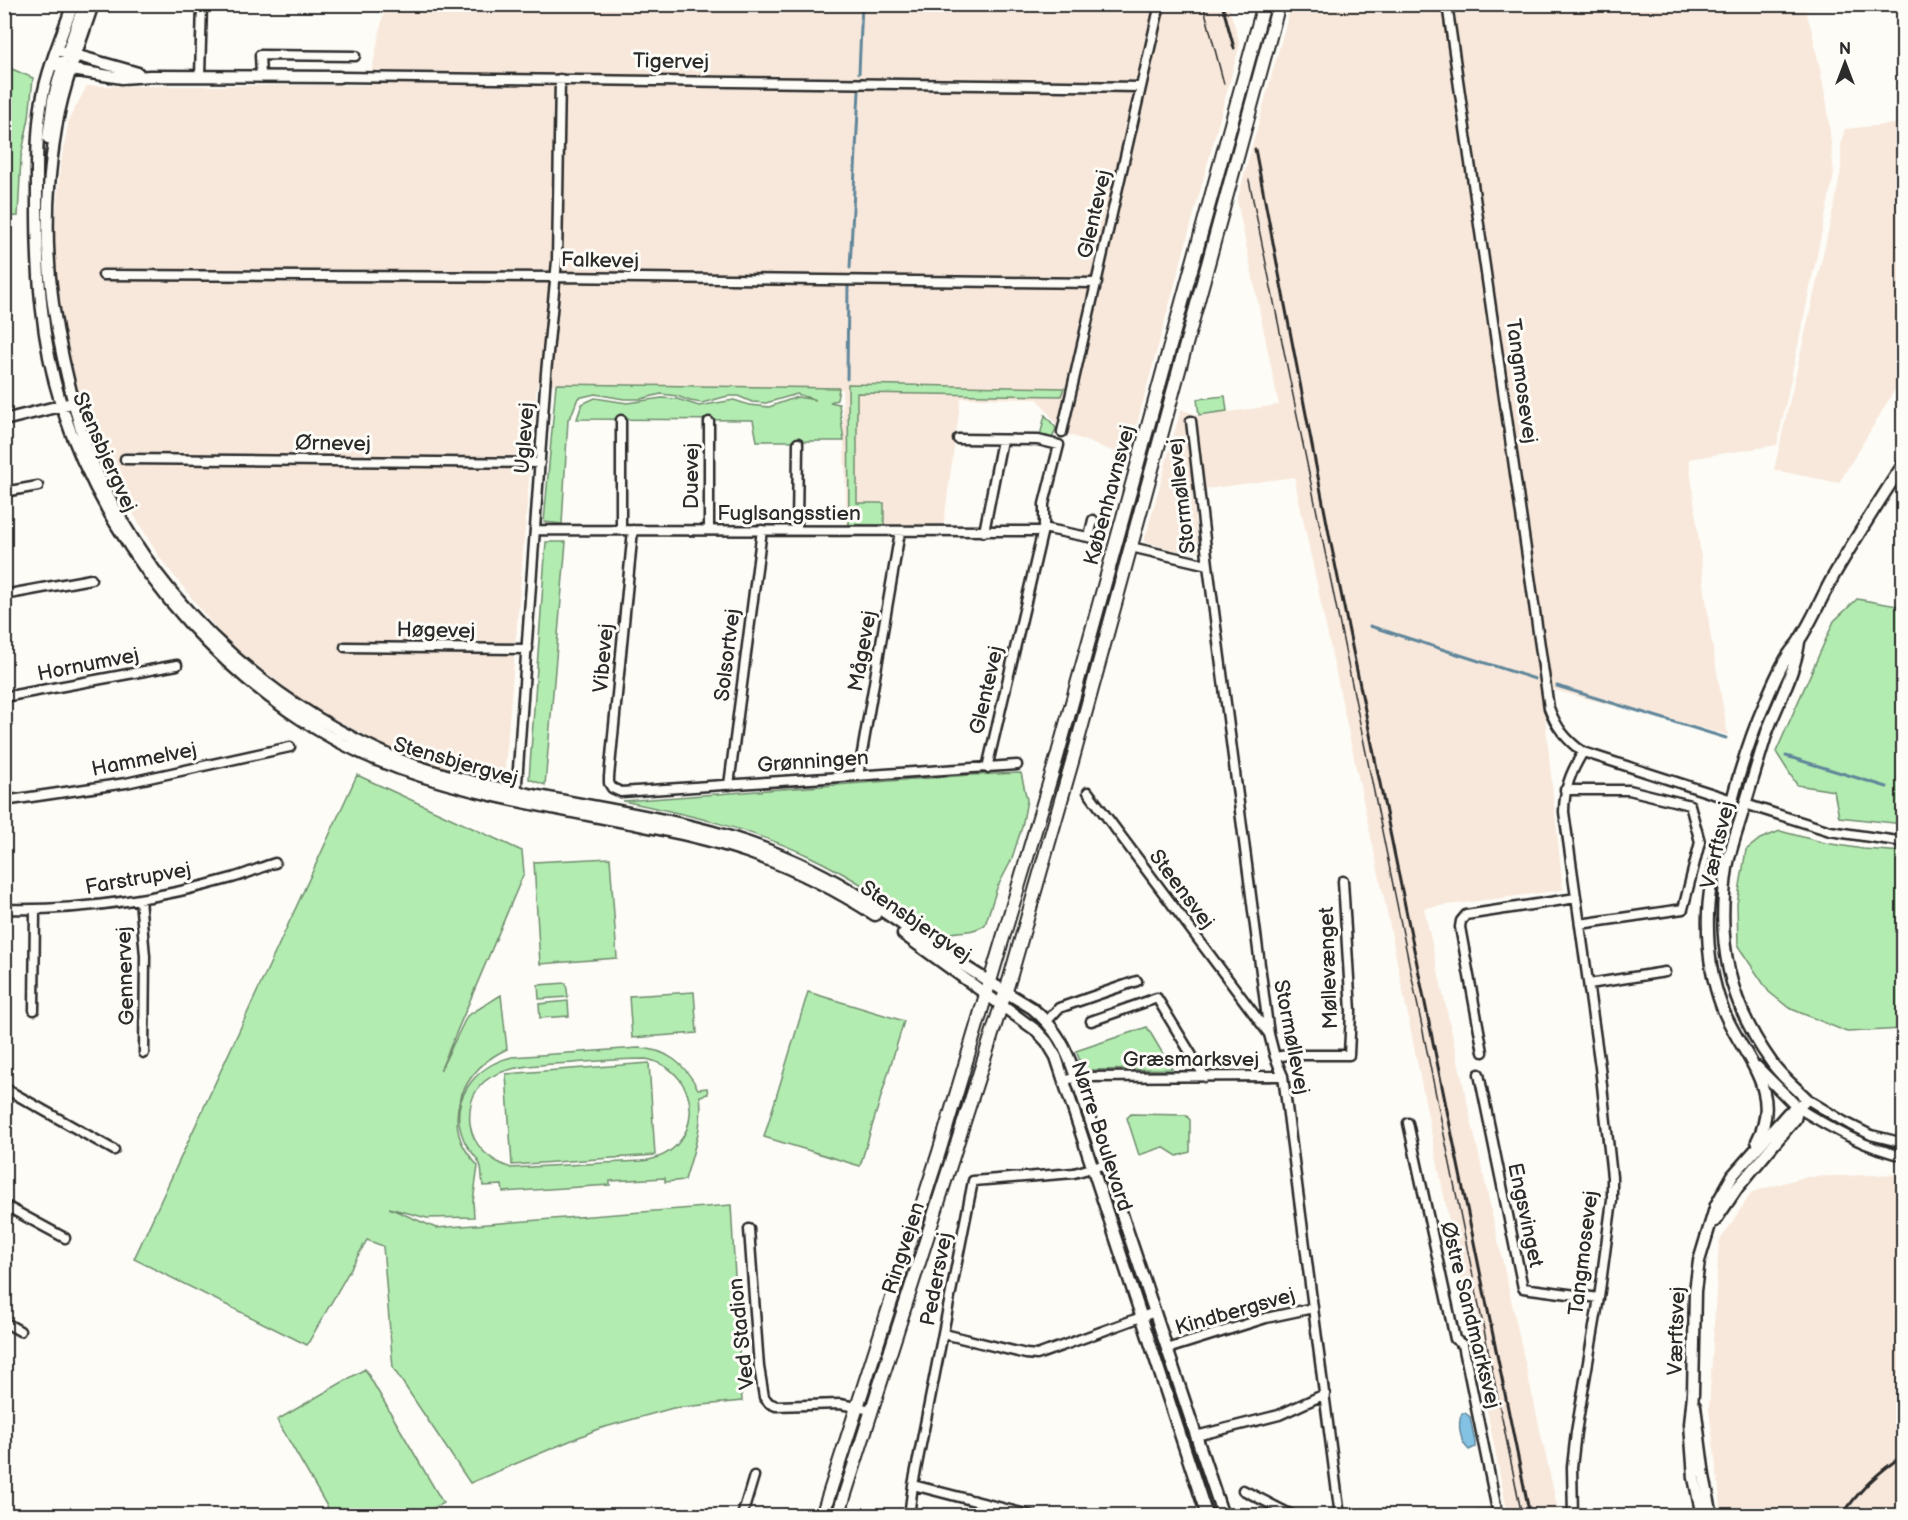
<svg xmlns="http://www.w3.org/2000/svg" width="1908" height="1520" font-family="'Balsamiq Sans',sans-serif">
<rect width="100%" height="100%" fill="#fdfcf7"/>
<filter id="ink" filterUnits="userSpaceOnUse"><feTurbulence type="fractalNoise" baseFrequency=".0167" numOctaves="2"/><feDisplacementMap in="SourceGraphic" scale="12" xChannelSelector="R" yChannelSelector="G"/><feConvolveMatrix kernelMatrix="1 2 1 2 8 2 1 2 1" color-interpolation-filters="sRGB"/></filter>
<g filter="url(#ink)">
<path fill="#f8e8db" d="M 1228,4 L 1240,44 L 1128,457 L 1062,432 L 1038,399 L 961,398 L 943,528 L 847,527 L 842,388 L 537,384 L 504,782 L 456,771 L 395,751 L 306,704 L 226,641 L 159,557 L 103,463 L 97,450 L 80,399 L 64,331 L 53,248 L 60,168 L 69,119 L 87,86 L 369,85 L 385,5 Z
M 1291,5 L 1804,5 L 1812,31 L 1827,103 L 1834,174 L 1777,445 L 1689,459 L 1710,632 L 1728,735 L 1542,687 L 1563,890 L 1424,908 L 1559,1515 L 1508,1515 L 1387,912 L 1294,477 L 1192,491 L 1199,552 L 1185,553 L 1144,542 L 1181,409 L 1199,416 L 1279,405 L 1237,201 Z
M 1903,123 L 1903,376 L 1839,483 L 1774,470 L 1836,197 L 1841,169 L 1841,142 L 1845,129 Z
M 1903,1174 L 1903,1515 L 1722,1515 L 1709,1409 L 1719,1242 L 1752,1192 L 1804,1177 Z"/>
<path fill="#b3ecb0" stroke="#6f8c6e" stroke-width="1.5" fill-rule="evenodd" d="M 5,66 L 33,78 L 29,118 L 21,157 L 18,216 L 5,217 Z
M 556,384 L 839,388 L 837,400 L 830,402 L 839,404 L 844,441 L 757,441 L 753,420 L 577,419 L 582,404 L 595,398 L 627,403 L 662,398 L 677,399 L 699,406 L 734,400 L 749,405 L 769,407 L 797,397 L 816,400 L 797,394 L 766,403 L 752,402 L 738,396 L 728,396 L 702,403 L 690,401 L 677,396 L 661,394 L 641,399 L 624,399 L 595,394 L 578,398 L 571,416 L 568,419 L 562,524 L 544,522 Z
M 848,384 L 1064,388 L 1061,396 L 857,393 L 857,503 L 884,503 L 884,526 L 849,525 Z
M 1225,396 L 1227,411 L 1199,415 L 1197,399 Z
M 1045,415 L 1056,428 L 1052,439 L 1047,436 L 1040,436 Z
M 546,542 L 566,542 L 545,785 L 529,779 Z
M 1857,599 L 1897,606 L 1903,599 L 1903,824 L 1839,817 L 1834,791 L 1797,785 L 1776,752 L 1834,621 Z
M 1021,773 L 1027,800 L 1022,827 L 1011,861 L 997,888 L 985,925 C 969,935 957,929 940,936 C 898,908 857,879 811,857 C 749,828 690,815 623,801 L 970,775 Z
M 357,775 L 522,851 L 524,873 L 440,1071 L 467,1016 L 501,995 L 507,1049 C 474,1064 450,1097 459,1135 C 462,1147 470,1157 478,1166 L 473,1202 L 474,1217 L 427,1218 L 389,1208 L 436,1228 L 731,1205 L 742,1401 L 673,1408 L 598,1429 L 470,1483 L 393,1368 L 383,1246 L 367,1240 L 307,1345 L 134,1259 Z
M 1780,831 L 1825,843 L 1863,849 L 1903,852 L 1903,1029 L 1847,1032 L 1789,1008 L 1769,992 L 1738,946 L 1737,904 L 1746,850 L 1760,839 Z
M 610,858 L 617,958 L 540,964 L 534,862 Z
M 566,983 L 568,997 L 539,999 L 538,985 Z
M 694,992 L 697,1033 L 632,1038 L 629,996 Z
M 808,992 L 904,1021 L 860,1166 L 764,1137 Z
M 568,1001 L 569,1016 L 540,1018 L 539,1004 Z
M 1147,1027 L 1172,1069 L 1087,1070 L 1082,1066 L 1076,1051 Z
M 638,1048 C 667,1049 685,1064 698,1089 L 707,1088 L 708,1094 L 700,1096 C 704,1124 693,1152 685,1180 L 665,1182 L 665,1178 L 610,1181 L 610,1185 L 503,1192 L 502,1185 L 483,1186 C 482,1180 482,1173 481,1167 C 479,1158 468,1150 464,1140 C 447,1101 474,1066 512,1057 ZM 646,1059 C 707,1072 704,1155 642,1161 L 511,1168 C 491,1161 473,1147 470,1124 C 464,1062 531,1066 573,1063 C 597,1061 622,1059 646,1059 Z
M 649,1063 L 655,1155 L 512,1165 L 506,1074 Z
M 1131,1114 L 1186,1115 L 1190,1120 L 1190,1152 L 1177,1156 L 1163,1147 L 1139,1155 L 1127,1118 Z
M 365,1369 L 443,1503 L 421,1515 L 332,1515 L 277,1420 Z"/>
<path fill="#84c2e4" stroke="#60869a" stroke-width="1.5" d="M 1462,1413 L 1465,1413 L 1470,1417 L 1475,1442 L 1475,1447 L 1469,1450 C 1460,1442 1457,1424 1462,1413 Z"/>
<g fill="none" stroke-linecap="round" stroke-linejoin="round">
<path stroke="#60869a" stroke-width="3" d="M 859,73 L 862,4
M 850,268 L 859,91
M 847,379 L 848,286
M 1370,626 L 1535,679
M 1557,686 L 1726,738
M 1786,756 L 1887,787"/>
<defs>
<path id="minor" d="M 1447,4 L 1549,708 C 1556,727 1566,740 1583,752 L 1732,800
M 200,76 L 202,4
M 261,76 L 260,55 L 355,56
M 339,77 L 1141,87
M 103,275 L 555,277 L 1097,283
M 1191,421 L 1208,565
M 709,422 L 709,530
M 1062,432 L 1160,4
M 958,439 L 1038,440 L 1059,445 L 1044,504 L 1044,525 L 987,768
M 125,459 L 540,463
M 4,492 L 38,486
M 1043,528 L 1098,539
M 536,530 L 1041,531
M 621,530 L 621,420
M 633,530 L 609,777 L 609,783 L 612,788 L 621,792 L 1017,765
M 797,530 L 798,443
M 984,532 L 1002,440
M 1089,537 L 1093,520
M 1131,547 L 1208,565 L 1269,1034 L 1275,1057 L 1283,1076 L 1340,1516
M 4,595 L 91,579
M 345,647 L 528,649
M 4,697 L 177,665
M 858,776 L 900,532
M 729,785 L 762,530
M 1565,790 L 1629,790 L 1690,805 L 1700,842 L 1683,909 L 1580,924
M 1088,792 L 1269,1034
M 516,797 L 546,373 L 557,261 L 560,79
M 4,801 L 126,783 L 290,747
M 1745,804 L 1830,831 L 1904,842
M 140,899 L 145,956 L 144,1053
M 4,909 C 81,911 158,899 232,878 C 247,874 261,867 275,863
M 1589,984 L 1665,972
M 34,1010 L 35,910
M 1047,1021 L 1059,1008 L 1137,981
M 1091,1021 L 1157,998 L 1205,1077
M 1483,1052 L 1460,927 L 1461,921 L 1466,915 L 1576,898
M 1275,1057 L 1288,1055 L 1349,1055 L 1351,1011 L 1343,881
M 1479,1074 L 1523,1288 L 1599,1298
M 1064,1081 L 1076,1077 L 1283,1076
M 4,1088 L 114,1150
M 1807,1099 L 1843,1121 L 1871,1135 L 1904,1143
M 1798,1108 C 1831,1128 1865,1148 1904,1156
M 1408,1123 L 1455,1339 L 1463,1345 L 1498,1515 L 1478,1516
M 4,1205 L 65,1238
M 749,1229 L 759,1367 L 764,1397 L 769,1403 L 776,1406 L 840,1404 L 872,1410
M 4,1322 L 20,1331
M 944,1334 L 1026,1354 L 1037,1355 L 1155,1312
M 1167,1349 L 1266,1318 L 1313,1308
M 1196,1436 L 1279,1415 L 1325,1394
M 913,1485 L 1033,1516
M 1243,1490 L 1294,1516
M 742,1516 L 754,1476
M 909,1516 L 913,1485 L 973,1181 L 1074,1173 L 1106,1164
M 1573,1516 L 1572,1467 L 1576,1432 L 1599,1298 L 1612,1200 L 1612,1177 L 1600,1067 L 1564,812 C 1564,788 1571,772 1583,752"/>
<path id="tertiary" d="M 73,4 C 62,35 48,67 42,100 C 36,135 37,171 37,206 C 37,273 41,340 61,404 C 111,561 243,713 400,769 C 474,795 553,808 630,823 C 669,831 709,839 747,852 C 793,868 835,889 875,915
M 93,4 C 79,47 61,90 55,135 C 43,209 46,285 63,358 C 70,389 77,421 88,451 C 144,592 260,701 398,759 C 430,772 465,780 499,788 C 581,806 670,816 749,843 C 789,857 829,876 864,899 C 887,913 908,929 931,944 C 964,967 998,987 1032,1008 C 1057,1029 1066,1048 1076,1077 L 1223,1516
M 57,50 L 138,73
M 68,58 L 67,53 L 84,4
M 53,64 L 72,70 L 122,78 L 150,76 L 339,77
M 48,138 L 53,100 L 62,67 L 61,62
M 4,420 L 68,404
M 903,934 L 1037,1031 L 1047,1042 L 1056,1057 L 1207,1516
M 1757,1067 L 1798,1108
M 1757,1141 C 1785,1089 1739,1053 1722,1007 C 1711,978 1707,944 1708,913 C 1709,883 1718,852 1726,824 C 1736,783 1748,742 1765,703 C 1772,686 1779,669 1789,654 C 1792,649 1797,645 1800,639 C 1813,619 1822,596 1834,575 C 1856,537 1880,500 1904,463
M 1715,1221 L 1738,1187 L 1795,1119 L 1798,1108
M 1695,1406 L 1704,1476 L 1712,1516
M 1702,1516 L 1694,1478 L 1690,1424 L 1693,1394 L 1695,1291 L 1699,1261 L 1716,1205 L 1733,1175 L 1788,1113 L 1798,1108 L 1807,1099 C 1795,1087 1781,1076 1772,1063 C 1728,1002 1716,941 1727,868 C 1730,849 1738,829 1743,811 C 1751,784 1759,758 1767,732 C 1778,702 1795,673 1799,642"/>
<path id="secondary" d="M 822,1516 L 939,1152 L 1057,757 L 1264,4
M 838,1516 L 1010,978 L 1072,762 L 1279,4"/>
</defs>
<use href="#minor" stroke="#2b2b2b" stroke-width="13"/>
<use href="#tertiary" stroke="#2b2b2b" stroke-width="15"/>
<use href="#secondary" stroke="#2b2b2b" stroke-width="16"/>
<use href="#minor" stroke="#fdfcf7" stroke-width="8"/>
<use href="#tertiary" stroke="#fdfcf7" stroke-width="10"/>
<use href="#secondary" stroke="#fdfcf7" stroke-width="12"/>
<path stroke="#2b2b2b" stroke-width="1.5" d="M 1203,4 L 1224,84
M 1249,180 L 1522,1516"/>
<path stroke="#2b2b2b" stroke-width="3" d="M 1222,4 L 1234,48
M 1255,149 L 1330,539 L 1530,1516
M 1842,1516 C 1858,1491 1879,1471 1904,1455"/>
</g>
</g>
<g text-anchor="middle" stroke-width="6" stroke-linejoin="round" paint-order="stroke">
<g font-size="21" fill="#2b2b2b" stroke="#fdfcf7">
<text transform="translate(671 61) rotate(1)" y="7">Tigervej</text>
<text transform="translate(1094 214) rotate(-77)" y="7">Glentevej</text>
<text transform="translate(600 260) rotate(1)" y="7">Falkevej</text>
<text transform="translate(1522 381) rotate(82)" y="7">Tangmosevej</text>
<text transform="translate(524 438) rotate(-86)" y="7">Uglevej</text>
<text transform="translate(333 443) rotate(1)" y="7">Ørnevej</text>
<text transform="translate(105 452) rotate(66)" y="7">Stensbjergvej</text>
<text transform="translate(691 476) rotate(-90)" y="7">Duevej</text>
<text transform="translate(1109 495) rotate(-75)" y="7">Københavnsvej</text>
<text transform="translate(1181 496) rotate(-97)" y="7">Stormøllevej</text>
<text x="789" y="520">Fuglsangsstien</text>
<text transform="translate(436 630) rotate(1)" y="7">Høgevej</text>
<text transform="translate(862 651) rotate(-80)" y="7">Mågevej</text>
<text transform="translate(727 655) rotate(-83)" y="7">Solsortvej</text>
<text transform="translate(603 658) rotate(-85)" y="7">Vibevej</text>
<text transform="translate(88 664) rotate(-11)" y="7">Hornumvej</text>
<text transform="translate(986 690) rotate(-77)" y="7">Glentevej</text>
<text transform="translate(144 759) rotate(-11)" y="7">Hammelvej</text>
<text transform="translate(456 761) rotate(16)" y="7">Stensbjergvej</text>
<text transform="translate(813 761) rotate(-4)" y="7">Grønningen</text>
<text transform="translate(1717 845) rotate(-77)" y="7">Værftsvej</text>
<text transform="translate(138 878) rotate(-10)" y="7">Farstrupvej</text>
<text transform="translate(1182 889) rotate(53)" y="7">Steensvej</text>
<text transform="translate(916 921) rotate(34)" y="7">Stensbjergvej</text>
<text transform="translate(1328 968) rotate(-92)" y="7">Møllevænget</text>
<text transform="translate(125 976) rotate(-92)" y="7">Gennervej</text>
<text transform="translate(1292 1037) rotate(79)" y="7">Stormøllevej</text>
<text x="1191" y="1066">Græsmarksvej</text>
<text transform="translate(1102 1136) rotate(72)" y="7">Nørre Boulevard</text>
<text transform="translate(1526 1215) rotate(78)" y="7">Engsvinget</text>
<text transform="translate(903 1248) rotate(-72)" y="7">Ringvejen</text>
<text transform="translate(1583 1253) rotate(-83)" y="7">Tangmosevej</text>
<text transform="translate(936 1279) rotate(-79)" y="7">Pedersvej</text>
<text transform="translate(1235 1311) rotate(-16)" y="7">Kindbergsvej</text>
<text transform="translate(1471 1315) rotate(76)" y="7">Østre Sandmarksvej</text>
<text transform="translate(1676 1331) rotate(-88)" y="7">Værftsvej</text>
<text transform="translate(741 1334) rotate(-96)" y="7">Ved Stadion</text>
</g>
</g>
<rect width="1908" height="1520" fill="none" stroke="#fdfcf7" stroke-width="24"/>
<rect x="12" y="12" width="1884" height="1496" fill="none" stroke="#2b2b2b" stroke-width="2" filter="url(#ink)"/>
<g transform="translate(1845 63)" stroke="#fdfcf7" stroke-width="4.5" paint-order="stroke">
<path d="M0-4.5L10 22L0 15L-10 22Z" fill="#2b2b2b"/>
<text y="-9" font-size="16" font-weight="bold" text-anchor="middle" fill="#2b2b2b">N</text>
</g>
</svg>
